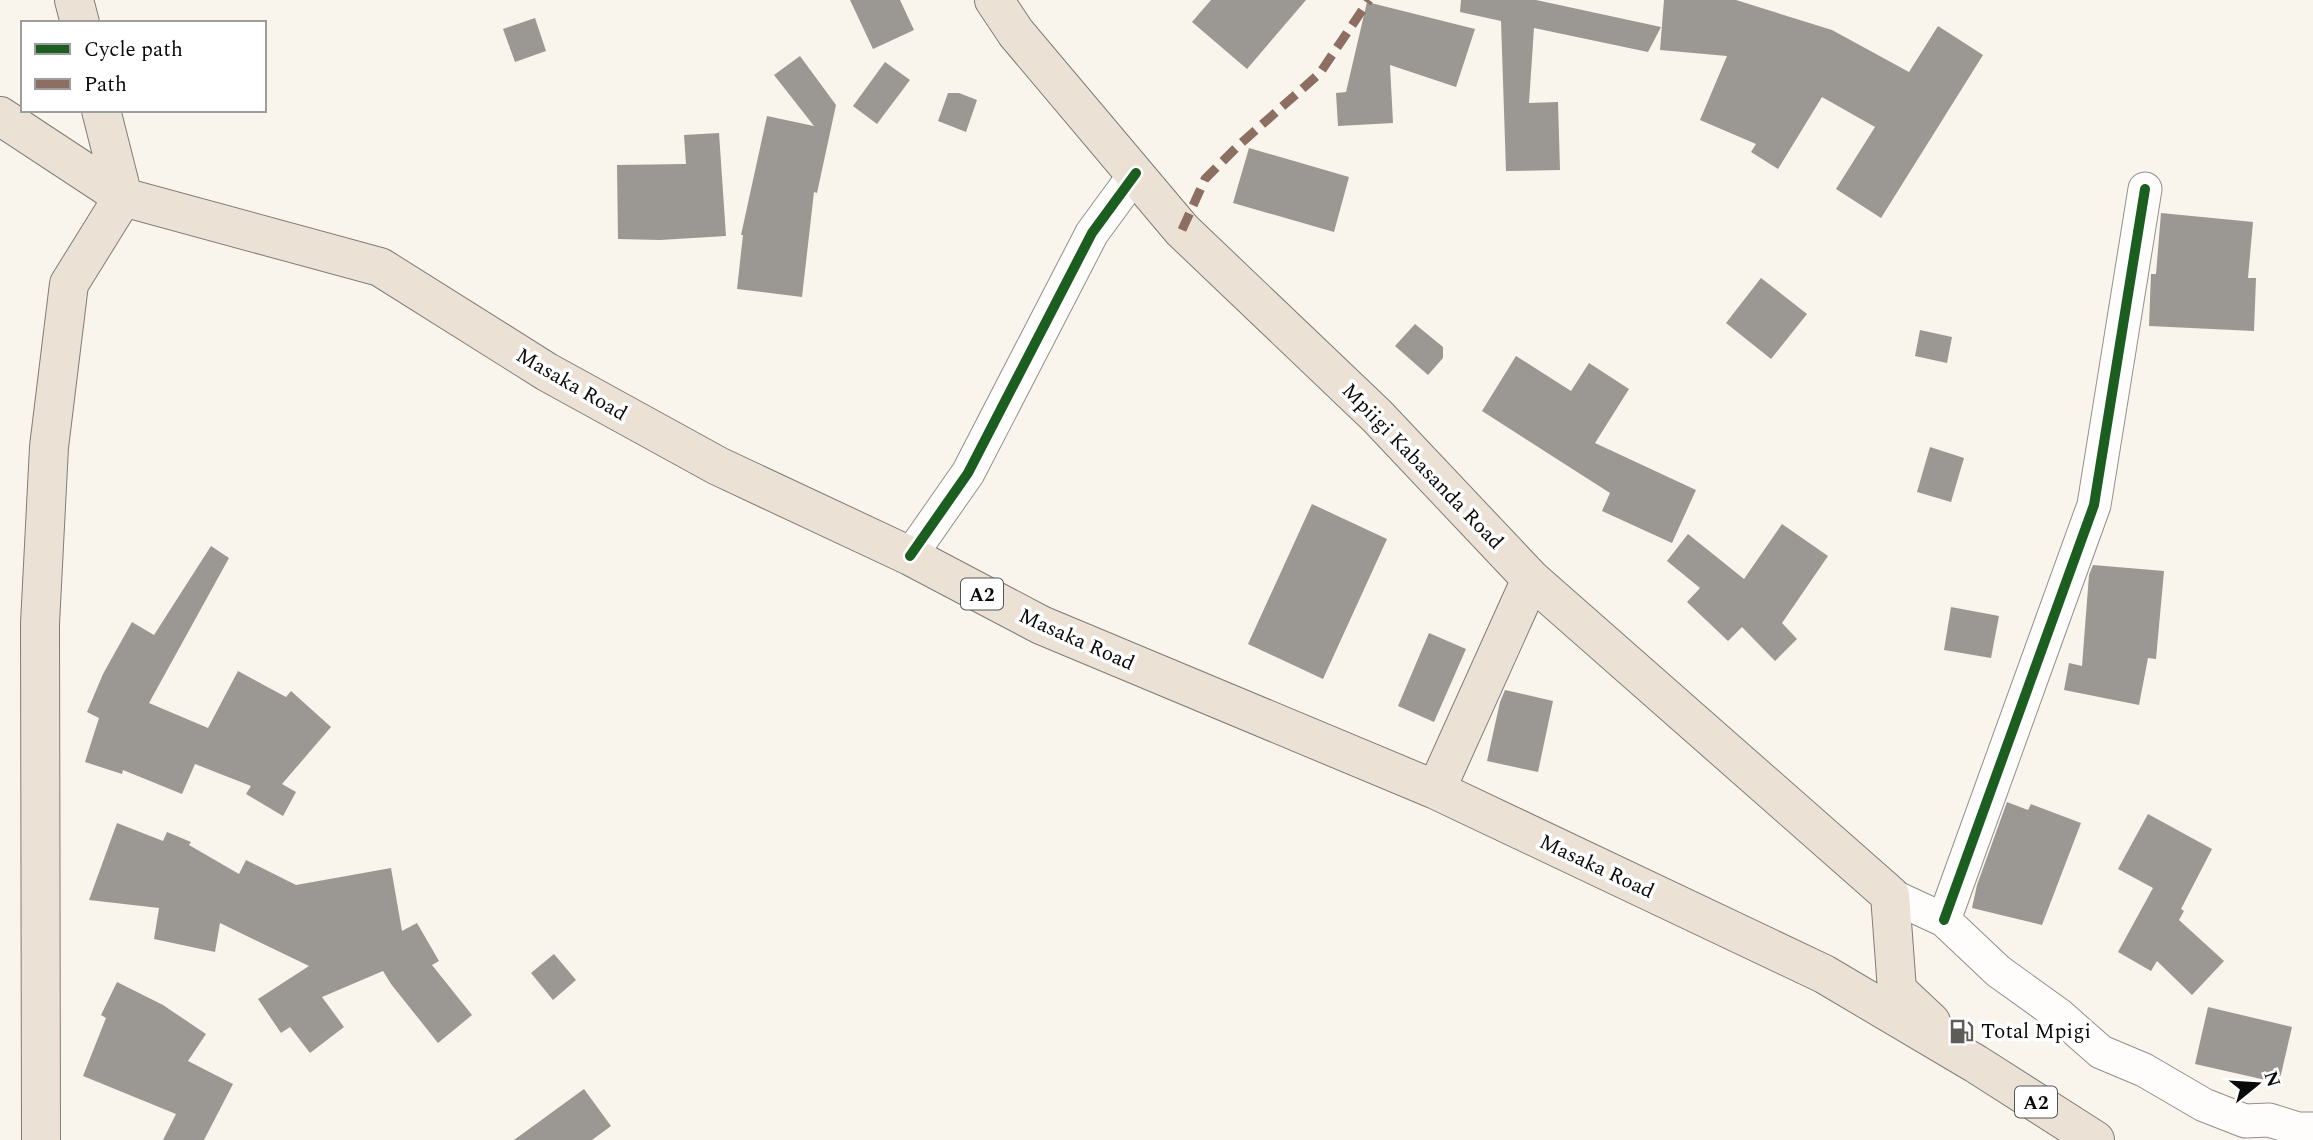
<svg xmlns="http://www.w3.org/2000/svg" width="2313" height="1140" font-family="Spectral,serif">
<rect width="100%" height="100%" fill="#f9f4ec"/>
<path fill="#9b9793" d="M 850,0 L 900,0 L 914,30 L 873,49 Z
M 1211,0 L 1306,0 L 1247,69 L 1192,22 Z
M 1461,0 L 1536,0 L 1661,27 L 1648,52 L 1534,28 L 1529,103 L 1558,102 L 1560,170 L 1506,171 L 1501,21 L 1460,12 Z
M 1664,0 L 1736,0 L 1832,30 L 1909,72 L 1938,26 L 1983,55 L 1881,218 L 1836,189 L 1875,127 L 1822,97 L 1778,169 L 1751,152 L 1756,144 L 1700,120 L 1727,56 L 1660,50 Z
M 1367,2 L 1475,29 L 1456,87 L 1390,65 L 1393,123 L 1338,126 L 1336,93 L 1346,92 Z
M 535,18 L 546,51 L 515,62 L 503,29 Z
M 800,56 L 836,105 L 817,193 L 814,192 L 802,297 L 737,289 L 743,235 L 741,235 L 767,116 L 814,126 L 774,75 Z
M 885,62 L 910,80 L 877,124 L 853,106 Z
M 948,93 L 959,93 L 977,100 L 966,132 L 938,121 Z
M 719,133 L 726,236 L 660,240 L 618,239 L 617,165 L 686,164 L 684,135 Z
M 1249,148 L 1349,177 L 1334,232 L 1233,203 Z
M 2161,213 L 2253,222 L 2248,278 L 2256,278 L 2254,331 L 2149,326 L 2151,274 L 2156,274 Z
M 1761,278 L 1807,314 L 1771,359 L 1726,323 Z
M 1415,324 L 1443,347 L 1443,358 L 1428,375 L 1395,346 Z
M 1920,330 L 1952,337 L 1947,363 L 1915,356 Z
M 1516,356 L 1571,391 L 1589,363 L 1629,389 L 1595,443 L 1696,490 L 1672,543 L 1602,511 L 1610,493 L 1482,411 Z
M 1930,447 L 1964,458 L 1951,502 L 1917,492 Z
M 1312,504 L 1387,539 L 1323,679 L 1248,644 Z
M 1782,524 L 1828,556 L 1782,623 L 1797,639 L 1775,661 L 1742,627 L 1728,641 L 1687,602 L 1700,588 L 1667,561 L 1688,534 L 1744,579 Z
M 211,546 L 229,558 L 149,703 L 208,728 L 238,671 L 286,697 L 291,691 L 331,727 L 282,784 L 296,792 L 283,816 L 246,794 L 251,786 L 195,764 L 182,794 L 123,770 L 122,774 L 85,762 L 99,718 L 87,712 L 103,674 L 132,622 L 154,635 Z
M 2093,565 L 2164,571 L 2156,659 L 2148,658 L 2139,705 L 2064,690 L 2069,663 L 2082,666 L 2089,575 Z
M 1951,607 L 1999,616 L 1991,658 L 1944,650 Z
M 1429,633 L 1466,649 L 1434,722 L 1398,706 Z
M 1505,690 L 1553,701 L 1538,772 L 1487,761 L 1500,702 Z
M 2007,802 L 2028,810 L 2031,804 L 2081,823 L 2042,925 L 1972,908 L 1977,885 Z
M 2148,814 L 2212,849 L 2181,909 L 2184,911 L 2179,920 L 2224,961 L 2192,995 L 2157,961 L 2151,971 L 2118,952 L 2153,888 L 2118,869 Z
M 117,823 L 163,841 L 167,832 L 191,842 L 189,845 L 239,874 L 246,860 L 296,885 L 391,868 L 402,931 L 417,923 L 439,961 L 432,965 L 472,1015 L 438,1043 L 391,984 L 383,971 L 322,997 L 344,1027 L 310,1053 L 290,1027 L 281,1033 L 258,999 L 309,966 L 220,923 L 215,952 L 154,939 L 159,908 L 89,900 Z
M 554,954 L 576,980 L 553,1000 L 531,973 Z
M 117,982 L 163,1005 L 206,1034 L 188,1061 L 233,1084 L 204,1140 L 163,1140 L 176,1114 L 83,1076 L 106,1018 L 101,1015 Z
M 2208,1007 L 2292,1027 L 2279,1083 L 2195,1064 Z
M 584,1089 L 611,1126 L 592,1140 L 514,1140 Z"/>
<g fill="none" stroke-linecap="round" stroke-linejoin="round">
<defs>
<path id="minor" d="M 910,556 L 968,473 L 1092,233 L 1136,173
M 1890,895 L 1944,920 L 1998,971 L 2059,1015 L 2101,1052 L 2144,1070 L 2204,1105 L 2245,1121 L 2269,1120 L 2298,1129 L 2313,1129
M 1944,920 L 2094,505 L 2145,189"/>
<path id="major" d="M 74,0 L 80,23
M 994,0 L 1016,33 L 1182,230 L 1377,416 L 1531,579 L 1890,895 L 1897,990 L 1931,1022
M 0,116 L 123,197 L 380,267 L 547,372 L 718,466 L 910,556 L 1041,625 L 1436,790 L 1824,974 L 1976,1064 L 2095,1140
M 1436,790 L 1531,579
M 41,1140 L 40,624 L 49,447 L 69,284 L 123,197 L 101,110"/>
</defs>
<use href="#minor" stroke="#928f8c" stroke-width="35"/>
<use href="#major" stroke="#7f7d79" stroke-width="40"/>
<use href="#minor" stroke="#fefdfc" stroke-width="33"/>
<use href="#major" stroke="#ebe1d5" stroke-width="38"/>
<path stroke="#8d6e63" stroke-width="9" stroke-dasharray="18 9" stroke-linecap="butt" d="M 1182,230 L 1205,179 L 1239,145 L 1320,73 L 1369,0"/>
<defs>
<path id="cycleway" d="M 910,556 L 968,473 L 1092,233 L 1136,173
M 1944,920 L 2094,505 L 2145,189"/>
</defs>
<use href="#cycleway" stroke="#fff" stroke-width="15"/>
<use href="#cycleway" stroke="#1b5e20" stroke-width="10"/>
</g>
<defs>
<symbol id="fuel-bare" viewBox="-9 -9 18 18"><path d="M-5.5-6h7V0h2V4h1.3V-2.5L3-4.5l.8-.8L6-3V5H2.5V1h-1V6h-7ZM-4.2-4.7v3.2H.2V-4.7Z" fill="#5e5c59" stroke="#fff" stroke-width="2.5" paint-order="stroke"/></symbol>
</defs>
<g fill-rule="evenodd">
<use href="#fuel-bare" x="1944" y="1014" width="35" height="35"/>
</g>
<g text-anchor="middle" stroke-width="7" stroke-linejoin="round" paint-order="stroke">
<g fill="#fff" stroke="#545454" stroke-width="2">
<rect x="961" y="578.5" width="42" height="31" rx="5"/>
<rect x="2015" y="1086.5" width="42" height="31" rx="5"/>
</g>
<g font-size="19" font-weight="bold" fill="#0a0a0a">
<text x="982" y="601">A2</text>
<text x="2036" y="1109">A2</text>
</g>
<g font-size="21" fill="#0a0a0a" stroke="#fff">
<text transform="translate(572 384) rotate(30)" y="7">Masaka Road</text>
<text transform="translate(1423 466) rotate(46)" y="7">Mpiigi Kabasanda Road</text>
<text transform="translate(1077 639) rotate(24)" y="7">Masaka Road</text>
<text transform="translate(1597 866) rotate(25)" y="7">Masaka Road</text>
</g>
<g font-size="21" fill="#0a0a0a" stroke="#fff" text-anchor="start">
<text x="1981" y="1038">Total Mpigi</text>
</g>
</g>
<rect x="21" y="21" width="245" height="91" fill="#ffffff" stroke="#9d9d9d" stroke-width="2"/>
<rect x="35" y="44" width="35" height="10" fill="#1b5e20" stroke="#9d9d9d" stroke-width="2"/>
<text x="84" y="56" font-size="21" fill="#0a0a0a">Cycle path</text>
<rect x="35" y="79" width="35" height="10" fill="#8d6e63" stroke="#9d9d9d" stroke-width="2"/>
<text x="84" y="91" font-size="21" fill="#0a0a0a">Path</text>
<g transform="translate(2257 1084) rotate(72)" stroke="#ffffff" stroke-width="5" paint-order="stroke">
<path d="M0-5L12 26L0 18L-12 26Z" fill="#0a0a0a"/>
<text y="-10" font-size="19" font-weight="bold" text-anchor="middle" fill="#0a0a0a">N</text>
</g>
</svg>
